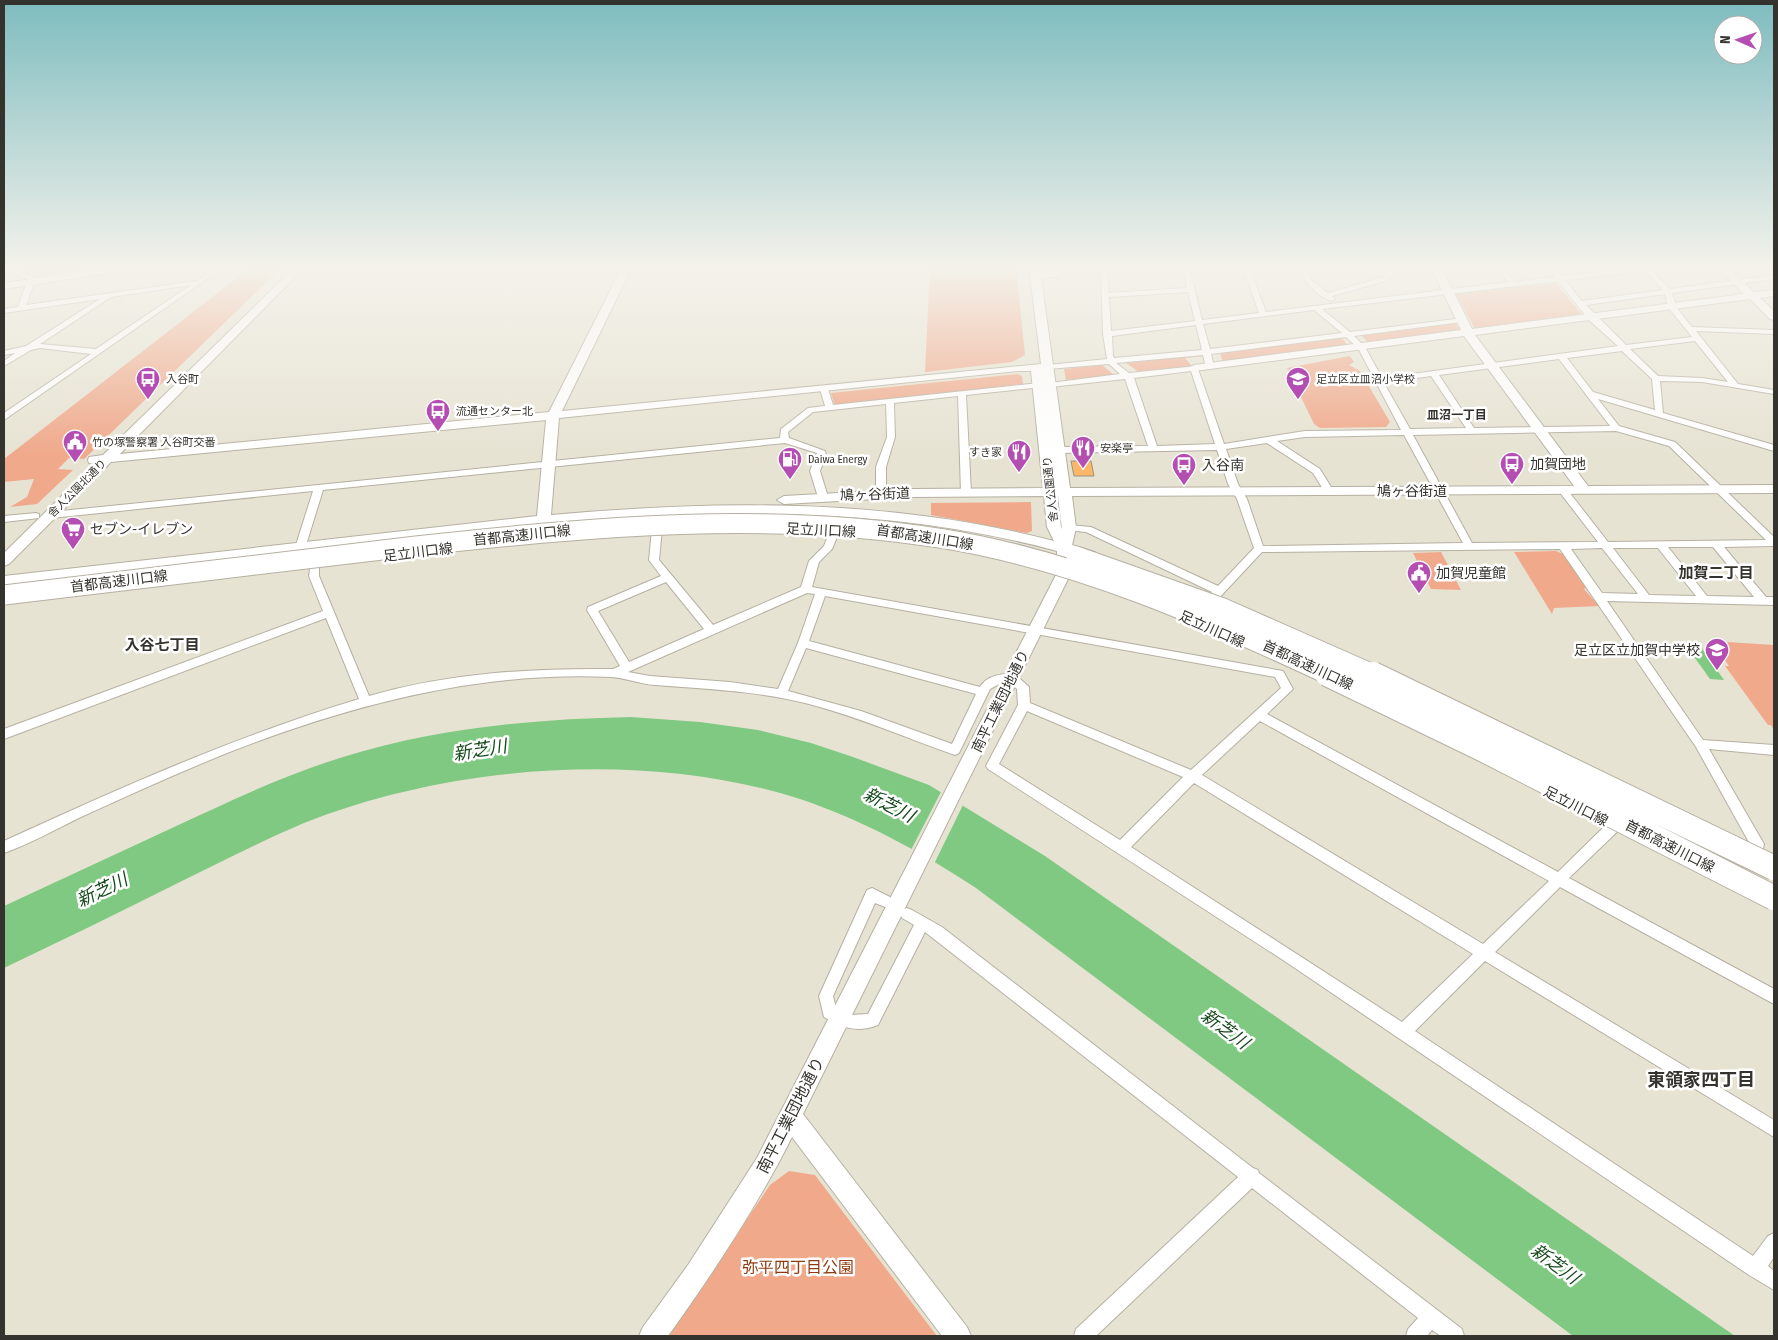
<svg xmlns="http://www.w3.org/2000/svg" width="1778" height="1340" font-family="'Fira Sans Condensed','Noto Sans JP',sans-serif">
<rect width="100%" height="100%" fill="#e7e3d3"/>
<path fill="#f0a98b" d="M 18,267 L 98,267 L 41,275 Z
M 251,267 L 282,267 L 84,459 L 69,458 L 58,469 L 73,470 L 37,504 L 10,507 L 27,497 L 34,479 L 4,482 L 4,459 Z
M 930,267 L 1016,267 L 1025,355 L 1012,362 L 925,372 Z
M 1556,283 L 1583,316 L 1475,329 L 1455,293 Z
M 1455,323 L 1460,331 L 1369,343 L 1360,334 Z
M 1341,337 L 1348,346 L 1223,363 L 1220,352 Z
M 1200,355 L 1203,356 L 1185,358 L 1191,365 L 1205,365 L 1139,372 L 1126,363 Z
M 1350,356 L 1354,362 L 1349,365 L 1360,371 L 1390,422 L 1386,427 L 1320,428 L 1314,424 L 1287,368 Z
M 1102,365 L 1114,375 L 1066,380 L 1064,369 Z
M 1018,374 L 1022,376 L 1023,384 L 837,405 L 834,403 L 831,393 Z
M 1031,502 L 1032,531 L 1027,533 L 931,515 L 931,503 Z
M 1556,551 L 1563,554 L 1586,587 L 1584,589 L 1599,606 L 1554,608 L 1552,614 L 1514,552 Z
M 1441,552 L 1461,590 L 1431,589 L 1413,553 Z
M 1711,641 L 1774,645 L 1774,730 L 1771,725 L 1768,725 L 1725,666 L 1729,666 Z
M 789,1171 L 815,1175 L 937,1336 L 668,1336 L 770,1185 Z"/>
<path fill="#80c982" d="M 1687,647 L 1701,647 L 1724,680 L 1710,679 Z
M 631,717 L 700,722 L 758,730 L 811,743 L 853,757 L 929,785 L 1045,856 L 1735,1336 L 1573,1336 L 976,888 C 921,852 863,820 800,799 C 647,750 452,764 304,823 C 264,840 225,860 186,879 C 126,909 65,939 4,968 L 4,906 C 60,880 116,854 172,828 C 228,802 284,775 343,757 C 437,728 534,719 631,717 Z"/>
<path fill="#e7e3d3" d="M 942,790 L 964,803 L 934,864 L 910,852 Z"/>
<path fill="#fcb868" stroke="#9d9286" d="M 1071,461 L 1091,461 L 1094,476 L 1074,476 Z"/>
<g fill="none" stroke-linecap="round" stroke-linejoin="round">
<defs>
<path id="street" d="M 4,267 L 9,267 L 36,278 L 26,305 L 197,281 L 217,267 L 224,267 L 4,420 L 4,413 L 91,354 L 40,348 L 31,350 L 4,366 L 4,361 L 15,353 L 4,355 L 4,351 L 26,346 L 100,299 L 4,313 L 4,309 L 18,307 L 28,279 L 4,269 ZM 191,285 L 96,349 L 40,344 L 111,297 Z
M 1101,267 L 1107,267 L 1109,293 L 1187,288 L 1183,267 L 1189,267 L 1202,320 L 1259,313 L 1243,267 L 1249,267 L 1266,312 L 1508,282 L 1497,267 L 1503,267 L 1515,282 L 1555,277 L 1547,267 L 1553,267 L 1562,276 L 1648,267 L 1670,289 L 1774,275 L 1774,279 L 1672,293 L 1676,307 L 1692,327 L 1774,330 L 1774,334 L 1696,331 L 1738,384 L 1774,390 L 1774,394 L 1702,382 L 1660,381 L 1663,413 L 1774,445 L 1774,451 L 1598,399 L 1619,426 L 1675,442 L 1774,537 L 1774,546 L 1724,547 L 1766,597 L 1774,597 L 1774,605 L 1607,601 L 1703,740 L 1774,745 L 1774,755 L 1709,749 L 1764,844 L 1761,857 L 1756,859 L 1751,857 L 1749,853 L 1750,844 L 1696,747 L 1560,549 L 1262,552 L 1218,599 L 1214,600 L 1209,596 L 1212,592 L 1086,532 L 1066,530 L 1064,528 L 1069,525 L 1091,527 L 1218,586 L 1254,548 L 1237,499 L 1228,484 L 1217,450 L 1058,453 L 1054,450 L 1058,447 L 1148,446 L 1125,379 L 1050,387 L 1046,385 L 1050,383 L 1120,374 L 1109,364 L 1048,369 L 1044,367 L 1048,365 L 1107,359 L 1103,334 ZM 1645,271 L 1663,290 L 1582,301 L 1565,280 ZM 1558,281 L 1589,320 L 1618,346 L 1382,378 L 1365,347 L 1354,336 L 1461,322 L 1465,320 L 1464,318 L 1350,332 L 1322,309 ZM 1188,292 L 1195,321 L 1111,331 L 1109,297 ZM 1665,294 L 1668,307 L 1692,337 L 1626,345 L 1586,305 ZM 1314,310 L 1342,333 L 1210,349 L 1203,324 ZM 1196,325 L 1202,350 L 1114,358 L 1113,356 L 1112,336 ZM 1346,337 L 1358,348 L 1401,430 L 1305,431 L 1224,444 L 1197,366 L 1129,373 L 1116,363 L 1203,355 L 1206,367 L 1210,369 L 1214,367 L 1211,354 ZM 1695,341 L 1728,382 L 1702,378 L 1658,376 L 1630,349 ZM 1622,351 L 1652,379 L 1655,410 L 1593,392 L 1567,358 ZM 1559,359 L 1610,426 L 1474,428 L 1439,375 ZM 1191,371 L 1215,444 L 1157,446 L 1134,378 ZM 1431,376 L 1466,428 L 1410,429 L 1384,383 ZM 1616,431 L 1669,446 L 1766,540 L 1608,542 L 1566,488 L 1563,487 L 1558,490 L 1598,542 L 1472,543 L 1413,435 ZM 1404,435 L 1463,543 L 1263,546 L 1247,499 L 1238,484 L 1226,449 L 1267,443 L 1313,473 L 1326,494 L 1329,495 L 1334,492 L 1320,469 L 1277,441 L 1305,437 ZM 1668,547 L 1713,547 L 1754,597 L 1707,596 ZM 1602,548 L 1638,594 L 1602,593 L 1571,549 ZM 1613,548 L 1658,548 L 1696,596 L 1649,595 Z
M 1299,267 L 1305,267 L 1311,280 L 1328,293 L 1384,277 L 1386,275 L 1384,267 L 1390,267 L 1394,276 L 1382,282 L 1332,296 L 1335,299 L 1331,301 C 1316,295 1304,282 1299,267 Z
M 1765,267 L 1772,267 L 1774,269 L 1774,274 Z
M 1039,383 L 1042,383 L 1042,387 L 966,395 L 971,493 L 966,496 L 961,493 L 958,396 L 894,403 L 895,437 L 886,467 L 886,494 L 881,497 L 876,494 L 876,467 L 887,437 L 886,404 L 813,412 L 788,432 L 789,438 L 825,451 L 826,455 L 820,471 L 828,497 L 823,500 L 818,497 L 810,471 L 817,453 L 785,443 L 323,490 L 306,545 L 301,548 L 296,545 L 313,491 L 51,518 L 46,515 L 51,512 L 780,438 L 781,429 L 808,408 L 825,406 L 820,389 L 824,387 L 828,389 L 833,405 Z
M 36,513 L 39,514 L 39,518 L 4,522 L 4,516 Z
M 657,526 L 662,529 L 659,560 L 713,625 L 801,587 L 809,561 L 824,546 L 830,530 L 835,527 L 840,530 L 832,549 L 819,562 L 812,587 L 1283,671 L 1293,689 L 1267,714 L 1558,872 L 1610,821 L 1615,820 L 1620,821 L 1621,825 L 1620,829 L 1569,878 L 1774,989 L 1774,1004 L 1560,887 L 1495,952 L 1774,1120 L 1774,1137 L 1485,961 L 1415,1031 L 1753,1256 L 1768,1236 L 1774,1233 L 1774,1257 L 1768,1266 L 1774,1271 L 1774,1290 L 1749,1275 L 1283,960 L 988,769 L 986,766 L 1018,705 L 1017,689 L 1009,682 L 1003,682 L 990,689 L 959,753 L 955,755 C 906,738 859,717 809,704 C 758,691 707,689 655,685 C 640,684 626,678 611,677 C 479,671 350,705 227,753 C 178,773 129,795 81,817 C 56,829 30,844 4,853 L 4,841 C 122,787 234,737 359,699 L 326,618 L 4,739 L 4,729 L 323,611 L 309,576 L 311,562 L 319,562 L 319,576 L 369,696 C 448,673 531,668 613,669 L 620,666 L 587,610 L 588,607 L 661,576 L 649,560 L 652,529 ZM 666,582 L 704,629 L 629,662 L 598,611 ZM 807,593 L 815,594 L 798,643 L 778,689 L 730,682 L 650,676 L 628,672 ZM 825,596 L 1275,677 L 1281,688 L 1191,770 L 1030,703 L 1029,687 L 1016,675 C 1004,672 986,676 980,687 L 809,641 ZM 806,648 L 976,694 L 952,744 L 861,711 L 788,691 ZM 1027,711 L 1183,777 L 1120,840 L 999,764 ZM 1260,721 L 1549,881 L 1483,944 L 1202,775 ZM 1194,783 L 1473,954 L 1402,1022 L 1131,847 Z
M 872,888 L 890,897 L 892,901 L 890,905 L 885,907 L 875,903 L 833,996 L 836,1008 L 850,1015 L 868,1014 L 914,925 L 902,918 L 900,914 L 902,910 L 907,908 L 912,910 L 942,927 L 1253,1168 L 1258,1170 L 1259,1173 L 1462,1329 L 1464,1336 L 1441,1336 L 1432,1330 L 1427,1336 L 1406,1336 L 1408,1329 L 1418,1318 L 1252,1188 L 1096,1336 L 1074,1336 L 1076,1329 L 1238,1177 L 925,932 L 878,1025 C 858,1033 841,1028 824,1017 L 819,996 L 867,890 Z"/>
<path id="secondary" d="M 111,267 L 133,267 L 128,270 L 4,289 L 4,283 Z
M 295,267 L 305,267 L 120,454 L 549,412 L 622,267 L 632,267 L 562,411 L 1041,364 L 1029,267 L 1039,267 L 1040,272 C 1051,272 1058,267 1069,267 L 1057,277 L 1041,278 L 1070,488 L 1574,486 L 1464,336 L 1194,371 L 1188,368 L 1194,365 L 1461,330 L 1431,267 L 1441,267 L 1472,329 L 1744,294 L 1717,267 L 1727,267 L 1754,292 L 1774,290 L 1774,296 L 1760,298 L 1774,311 L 1774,320 L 1770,319 L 1750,299 L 1475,335 L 1588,486 L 1774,485 L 1774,493 L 1072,496 L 1076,528 L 1072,545 L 1095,552 L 1097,555 L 1090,560 L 1071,555 L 1071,573 L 803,1114 L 967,1327 L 971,1336 L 942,1336 L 792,1137 C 757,1207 713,1273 668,1336 L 639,1336 L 643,1327 L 688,1265 L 757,1158 L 1057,573 L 1057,551 C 891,506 721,508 550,524 L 548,531 L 538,531 L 536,525 L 509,527 L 4,586 L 4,576 L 537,516 L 546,420 L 111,462 L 9,564 L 4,566 L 4,553 L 94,464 L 89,463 L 88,460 L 89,457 L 103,455 ZM 1019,371 L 1031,371 L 1043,488 L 912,489 L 784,496 L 777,500 L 784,504 L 912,497 L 1044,496 L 1047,527 L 1054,541 C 889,498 720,500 551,515 L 559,418 ZM 1057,496 L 1058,496 L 1062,529 L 1061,527 Z"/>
</defs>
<use href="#street" stroke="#b5b0a1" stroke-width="2"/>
<use href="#secondary" stroke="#b5b0a1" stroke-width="2"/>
<use href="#street" fill="#fff" fill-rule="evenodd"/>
<use href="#secondary" fill="#fff" fill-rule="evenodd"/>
<defs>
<path id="highway-bridge-far1" d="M 1076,556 L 1223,608 L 1375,675
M 4,595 C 141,579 279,562 416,546 C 592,527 769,510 945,539 C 1079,561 1207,618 1329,675"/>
<path id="highway-bridge" d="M 1327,674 L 1484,750 L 1774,898
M 1373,674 L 1774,868"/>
</defs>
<use href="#highway-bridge-far1" stroke="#b5b0a1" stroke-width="21" stroke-linecap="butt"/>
<use href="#highway-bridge" stroke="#b5b0a1" stroke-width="26" stroke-linecap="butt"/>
<use href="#highway-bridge-far1" stroke="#fff" stroke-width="19"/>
<use href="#highway-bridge" stroke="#fff" stroke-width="24"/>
</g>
<linearGradient id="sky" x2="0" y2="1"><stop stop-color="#7ebcbf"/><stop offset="0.59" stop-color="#f4f2eb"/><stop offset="1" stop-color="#f4f2eb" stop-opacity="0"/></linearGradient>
<rect width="1778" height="454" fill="url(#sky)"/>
<defs>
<symbol id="bus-pin" viewBox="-11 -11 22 30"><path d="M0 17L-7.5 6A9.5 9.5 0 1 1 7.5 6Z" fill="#b44eb3" stroke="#fff"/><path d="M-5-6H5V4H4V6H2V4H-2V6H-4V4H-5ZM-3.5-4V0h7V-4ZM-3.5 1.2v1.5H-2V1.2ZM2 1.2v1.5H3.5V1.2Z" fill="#fff"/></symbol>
<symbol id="school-pin" viewBox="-11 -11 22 30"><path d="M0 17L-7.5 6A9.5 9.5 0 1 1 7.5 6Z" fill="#b44eb3" stroke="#fff"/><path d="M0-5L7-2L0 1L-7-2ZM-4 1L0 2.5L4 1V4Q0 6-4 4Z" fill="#fff"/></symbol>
<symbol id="civic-pin" viewBox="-11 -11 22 30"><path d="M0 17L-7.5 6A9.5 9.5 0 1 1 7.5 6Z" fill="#b44eb3" stroke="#fff"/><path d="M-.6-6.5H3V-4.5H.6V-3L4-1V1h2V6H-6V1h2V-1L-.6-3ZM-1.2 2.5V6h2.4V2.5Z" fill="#fff"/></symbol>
<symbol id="restaurant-pin" viewBox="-11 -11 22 30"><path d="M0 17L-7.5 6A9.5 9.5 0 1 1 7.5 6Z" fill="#b44eb3" stroke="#fff"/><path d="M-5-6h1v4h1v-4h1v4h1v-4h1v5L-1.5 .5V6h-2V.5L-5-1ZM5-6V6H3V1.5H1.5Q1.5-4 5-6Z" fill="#fff"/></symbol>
<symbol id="fuel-pin" viewBox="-11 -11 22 30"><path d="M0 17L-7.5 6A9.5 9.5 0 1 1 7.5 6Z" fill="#b44eb3" stroke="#fff"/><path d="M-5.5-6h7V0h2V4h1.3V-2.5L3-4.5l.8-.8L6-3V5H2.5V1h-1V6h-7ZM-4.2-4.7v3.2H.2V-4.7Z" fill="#fff"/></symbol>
<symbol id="supermarket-pin" viewBox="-11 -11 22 30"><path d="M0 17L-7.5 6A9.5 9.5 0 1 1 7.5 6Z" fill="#b44eb3" stroke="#fff"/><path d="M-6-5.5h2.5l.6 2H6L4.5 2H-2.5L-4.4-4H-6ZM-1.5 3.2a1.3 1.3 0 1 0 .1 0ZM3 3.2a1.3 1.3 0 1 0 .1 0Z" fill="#fff"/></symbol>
</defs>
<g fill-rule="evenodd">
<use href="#bus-pin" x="134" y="365" width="28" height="38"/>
<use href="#school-pin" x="1284" y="365" width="28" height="38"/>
<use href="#bus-pin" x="424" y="397" width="28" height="38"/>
<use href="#civic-pin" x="61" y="428" width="28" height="38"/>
<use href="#restaurant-pin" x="1069" y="434" width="28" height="38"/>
<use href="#restaurant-pin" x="1005" y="438" width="28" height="38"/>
<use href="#fuel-pin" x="776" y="445" width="28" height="38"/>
<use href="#bus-pin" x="1498" y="450" width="28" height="38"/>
<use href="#bus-pin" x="1170" y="451" width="28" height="38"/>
<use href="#supermarket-pin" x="59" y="515" width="28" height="38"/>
<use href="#civic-pin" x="1405" y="559" width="28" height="38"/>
<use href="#school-pin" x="1703" y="636" width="28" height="38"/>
</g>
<g text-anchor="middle" stroke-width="5" stroke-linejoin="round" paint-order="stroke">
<g font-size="11" fill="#35332d" stroke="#fff" text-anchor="start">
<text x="166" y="383">入谷町</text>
<text x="1316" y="383">足立区立皿沼小学校</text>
<text x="456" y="415">流通センター北</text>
<text x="92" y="446">竹の塚警察署 入谷町交番</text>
<text x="1100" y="452">安楽亭</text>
<text x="1002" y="456" text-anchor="end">すき家</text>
<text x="808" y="463">Daiwa Energy</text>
</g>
<g font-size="11" fill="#35332d" stroke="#fff">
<text transform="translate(77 488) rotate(-45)" y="4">舎人公園北通り</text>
<text transform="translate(1050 489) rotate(-96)" y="4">舎人公園通り</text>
</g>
<g font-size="12" font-weight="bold" fill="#35332d" stroke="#fff">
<text x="1457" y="419">皿沼一丁目</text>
</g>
<g font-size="14" fill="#35332d" stroke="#fff" text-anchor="start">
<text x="1530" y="469">加賀団地</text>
<text x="1202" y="470">入谷南</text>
<text x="90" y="534">セブン-イレブン</text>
<text x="1436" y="578">加賀児童館</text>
<text x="1700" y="655" text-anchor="end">足立区立加賀中学校</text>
</g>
<g font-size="14" fill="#35332d" stroke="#fff">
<text x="1412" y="496">鳩ヶ谷街道</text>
<text transform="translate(875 494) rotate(-2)" y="5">鳩ヶ谷街道</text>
<text transform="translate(821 530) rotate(3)" y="5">足立川口線</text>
<text transform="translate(522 535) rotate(-6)" y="5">首都高速川口線</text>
<text transform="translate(925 537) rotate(9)" y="5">首都高速川口線</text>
<text transform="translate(418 552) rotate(-7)" y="5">足立川口線</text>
<text transform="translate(119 581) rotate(-7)" y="5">首都高速川口線</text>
<text transform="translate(1212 629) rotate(24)" y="5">足立川口線</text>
<text transform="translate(1308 665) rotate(25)" y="5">首都高速川口線</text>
<text transform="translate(1000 701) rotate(-64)" y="5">南平工業団地通り</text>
<text transform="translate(1576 806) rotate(27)" y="5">足立川口線</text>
<text transform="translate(1670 846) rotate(27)" y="5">首都高速川口線</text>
</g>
<g font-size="15" font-weight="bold" fill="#35332d" stroke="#fff">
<text x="1716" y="578">加賀二丁目</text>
<text x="162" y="650">入谷七丁目</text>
</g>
<g font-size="16" fill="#35332d" stroke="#fff">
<text transform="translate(790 1115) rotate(-63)" y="6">南平工業団地通り</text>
</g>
<g font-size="16" fill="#8e3b10" stroke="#fff">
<text x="798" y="1273">弥平四丁目公園</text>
</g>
<g font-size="18" font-style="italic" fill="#174a1c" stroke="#fff">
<text transform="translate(480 750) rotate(-9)" y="6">新芝川</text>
<text transform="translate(889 805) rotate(27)" y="6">新芝川</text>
<text transform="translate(102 890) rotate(-26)" y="6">新芝川</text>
<text transform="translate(1225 1029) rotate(36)" y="6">新芝川</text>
<text transform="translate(1555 1264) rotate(36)" y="6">新芝川</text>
</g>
<g font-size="18" font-weight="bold" fill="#35332d" stroke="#fff">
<text x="1701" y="1086">東領家四丁目</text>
</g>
</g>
<rect width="1778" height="1340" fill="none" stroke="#35332d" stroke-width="10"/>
<g transform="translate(1738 40) rotate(272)"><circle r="24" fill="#ffffff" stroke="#aeadab"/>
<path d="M0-4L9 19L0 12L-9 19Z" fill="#b44eb3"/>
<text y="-8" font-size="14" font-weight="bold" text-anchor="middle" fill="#35332d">N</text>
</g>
</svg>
